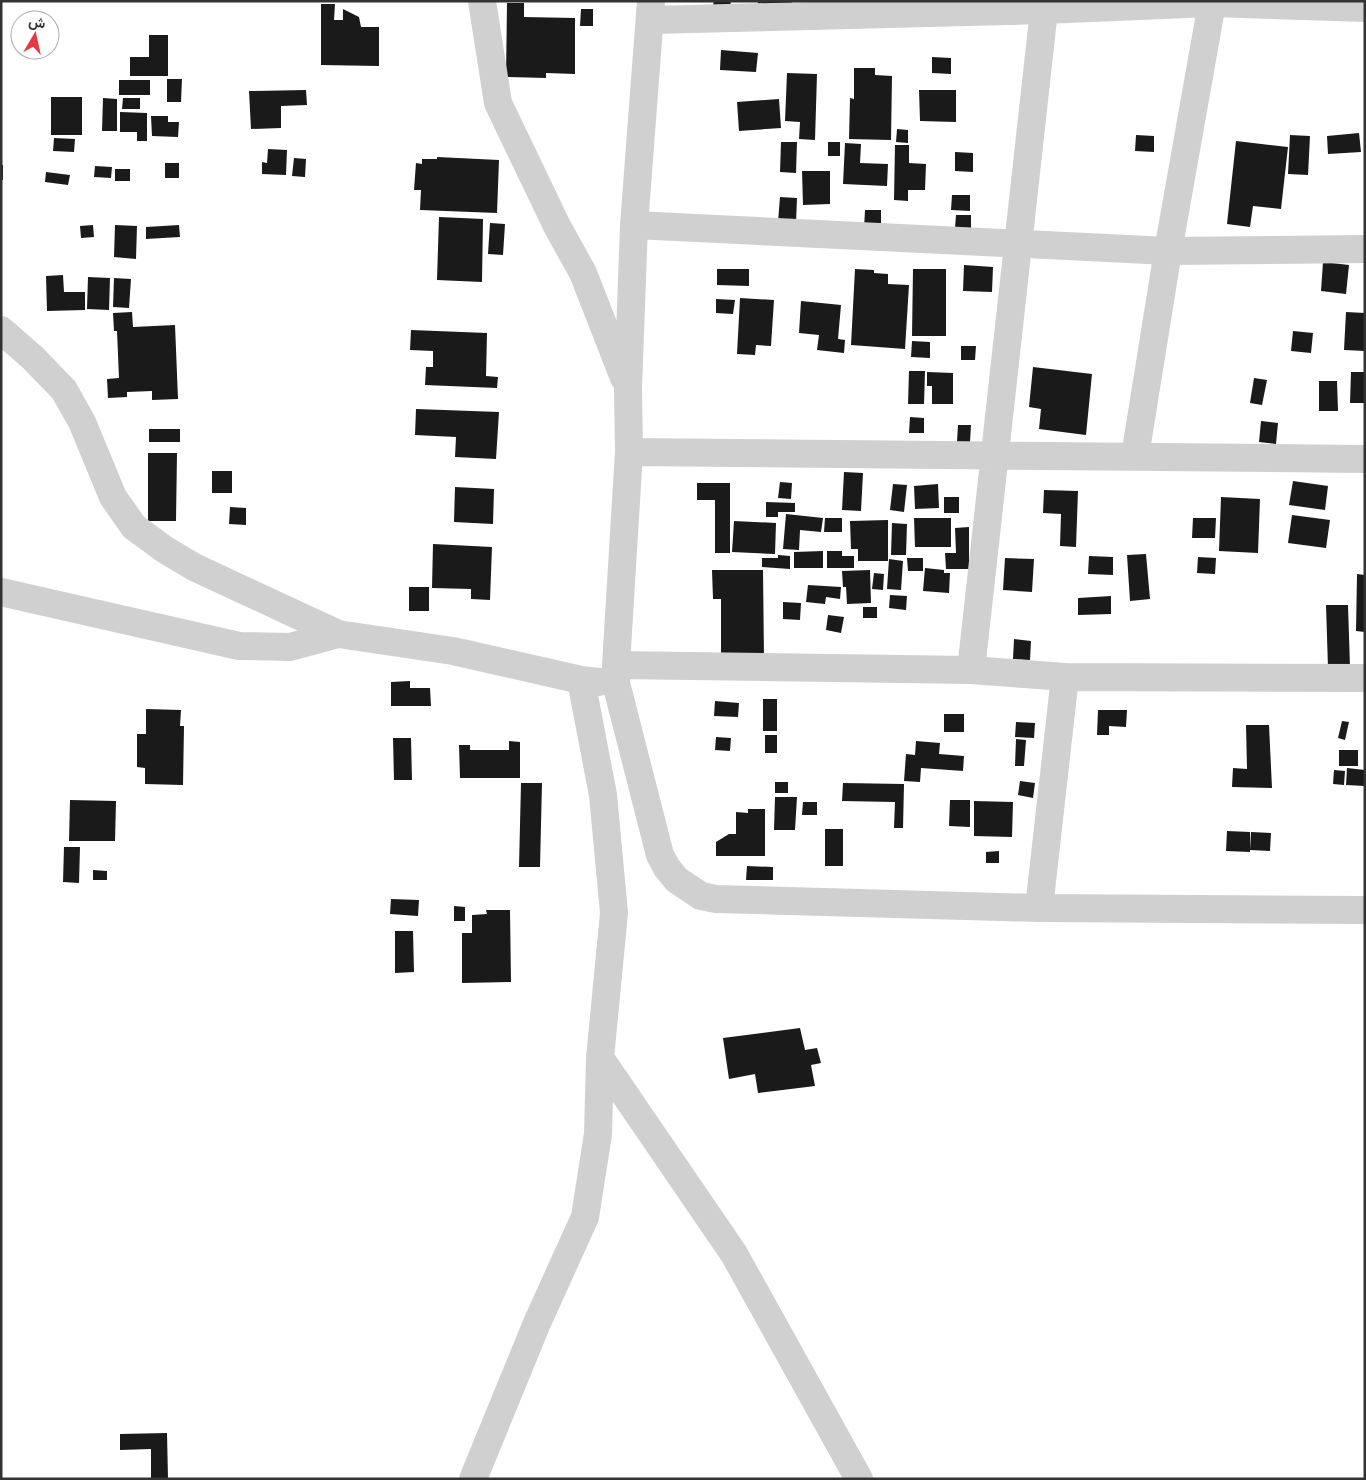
<svg xmlns="http://www.w3.org/2000/svg" width="1366" height="1480" font-family="'Fira Sans Condensed',Vazirmatn,sans-serif">
<rect width="100%" height="100%" fill="#fff"/>
<path fill="#1a1a1a" d="M 714,1 L 731,1 L 730,7 L 713,5 Z
M 758,1 L 792,1 L 791,11 L 757,10 Z
M 507,3 L 524,3 L 524,17 L 575,18 L 575,74 L 546,73 L 546,78 L 506,77 Z
M 321,4 L 335,4 L 334,20 L 343,20 L 343,9 L 359,17 L 361,27 L 379,27 L 379,66 L 321,65 Z
M 581,9 L 593,9 L 593,26 L 580,26 Z
M 149,35 L 168,35 L 168,76 L 130,76 L 130,57 L 149,57 Z
M 721,50 L 758,53 L 756,72 L 720,70 Z
M 932,57 L 951,58 L 951,74 L 932,73 Z
M 854,68 L 875,68 L 875,75 L 892,76 L 891,140 L 849,139 L 850,98 L 854,99 Z
M 787,73 L 817,74 L 815,140 L 799,139 L 800,122 L 785,121 Z
M 167,79 L 182,79 L 181,102 L 167,102 Z
M 119,80 L 150,80 L 150,95 L 119,95 Z
M 306,90 L 307,105 L 281,106 L 281,128 L 251,129 L 249,91 Z
M 919,90 L 956,90 L 956,122 L 920,121 Z
M 51,97 L 82,97 L 82,135 L 51,135 Z
M 103,98 L 117,99 L 117,131 L 102,131 Z
M 123,98 L 140,98 L 140,109 L 122,109 Z
M 779,99 L 781,128 L 739,131 L 737,102 Z
M 120,112 L 147,113 L 147,141 L 137,141 L 137,132 L 120,132 Z
M 151,116 L 168,116 L 168,122 L 179,122 L 178,137 L 152,136 Z
M 897,129 L 908,130 L 908,143 L 896,142 Z
M 1359,133 L 1361,152 L 1328,154 L 1327,136 Z
M 1136,135 L 1154,136 L 1154,152 L 1135,151 Z
M 1290,135 L 1310,136 L 1308,175 L 1288,174 Z
M 54,138 L 75,139 L 74,152 L 53,151 Z
M 1236,141 L 1288,147 L 1281,209 L 1253,206 L 1250,227 L 1227,224 Z
M 781,142 L 797,142 L 796,173 L 780,172 Z
M 828,142 L 840,142 L 840,156 L 828,156 Z
M 845,143 L 861,144 L 860,163 L 888,164 L 887,186 L 843,184 Z
M 895,145 L 909,145 L 909,163 L 926,164 L 925,190 L 908,190 L 908,201 L 894,200 Z
M 268,149 L 287,150 L 286,175 L 262,174 L 262,162 L 267,163 Z
M 955,152 L 973,153 L 973,172 L 955,171 Z
M 437,157 L 499,160 L 497,213 L 420,210 L 421,190 L 414,190 L 416,163 L 422,164 L 422,159 L 437,159 Z
M 294,158 L 306,159 L 305,177 L 292,176 Z
M 165,163 L 179,163 L 179,178 L 165,178 Z
M 1,165 L 3,165 L 3,180 L 1,180 Z
M 95,166 L 112,167 L 111,178 L 94,177 Z
M 115,169 L 130,169 L 130,181 L 115,181 Z
M 802,171 L 830,171 L 830,204 L 803,205 Z
M 46,172 L 70,175 L 68,185 L 45,182 Z
M 952,195 L 970,195 L 970,211 L 951,210 Z
M 780,197 L 797,198 L 796,223 L 778,222 Z
M 865,210 L 881,210 L 881,230 L 864,229 Z
M 956,215 L 971,215 L 971,228 L 955,228 Z
M 439,217 L 483,219 L 482,282 L 437,280 Z
M 490,223 L 505,224 L 503,255 L 488,254 Z
M 93,225 L 94,237 L 81,238 L 80,226 Z
M 115,225 L 137,226 L 136,259 L 114,257 Z
M 179,225 L 180,237 L 146,239 L 146,227 Z
M 1323,262 L 1349,265 L 1346,294 L 1321,291 Z
M 964,265 L 993,267 L 992,292 L 963,291 Z
M 717,269 L 749,269 L 749,286 L 717,285 Z
M 855,269 L 874,270 L 874,273 L 888,274 L 888,284 L 909,285 L 905,349 L 851,345 Z
M 913,269 L 946,269 L 946,336 L 912,336 Z
M 63,275 L 64,292 L 85,292 L 85,310 L 47,311 L 46,276 Z
M 88,277 L 110,278 L 109,310 L 87,309 Z
M 114,278 L 131,279 L 129,308 L 113,307 Z
M 740,298 L 774,300 L 771,346 L 756,345 L 755,355 L 737,354 Z
M 716,299 L 735,300 L 733,314 L 716,313 Z
M 801,301 L 841,305 L 838,339 L 845,340 L 844,353 L 817,350 L 819,335 L 799,333 Z
M 132,312 L 133,327 L 175,325 L 178,399 L 152,400 L 152,391 L 127,392 L 127,397 L 108,398 L 107,379 L 119,378 L 117,331 L 114,331 L 113,313 Z
M 1346,312 L 1365,313 L 1365,351 L 1344,350 Z
M 411,330 L 487,333 L 486,376 L 498,377 L 497,388 L 425,385 L 426,367 L 433,367 L 433,351 L 410,350 Z
M 1293,331 L 1313,333 L 1311,353 L 1291,351 Z
M 912,341 L 930,342 L 930,358 L 911,357 Z
M 961,346 L 976,346 L 975,360 L 961,360 Z
M 1033,367 L 1092,374 L 1086,435 L 1039,429 L 1041,409 L 1029,407 Z
M 909,371 L 925,371 L 924,404 L 908,404 Z
M 927,372 L 953,373 L 953,404 L 932,404 L 932,386 L 927,386 Z
M 1351,372 L 1365,372 L 1365,403 L 1350,403 Z
M 1254,378 L 1267,380 L 1262,405 L 1250,403 Z
M 1319,381 L 1337,381 L 1338,411 L 1319,411 Z
M 416,409 L 499,412 L 496,459 L 455,457 L 456,437 L 415,435 Z
M 910,417 L 924,418 L 924,433 L 909,433 Z
M 1261,421 L 1278,423 L 1276,444 L 1259,442 Z
M 958,425 L 971,425 L 970,442 L 957,442 Z
M 149,429 L 180,429 L 180,442 L 149,442 Z
M 148,453 L 177,453 L 176,521 L 148,521 Z
M 212,471 L 232,471 L 232,493 L 212,493 Z
M 844,472 L 863,473 L 861,511 L 842,510 Z
M 1293,481 L 1328,486 L 1325,510 L 1289,505 Z
M 780,482 L 792,483 L 791,499 L 778,498 Z
M 697,483 L 730,483 L 730,553 L 715,553 L 715,500 L 697,500 Z
M 893,484 L 907,485 L 904,512 L 890,510 Z
M 938,484 L 939,508 L 915,509 L 914,486 Z
M 455,487 L 494,489 L 493,524 L 454,522 Z
M 1044,490 L 1078,491 L 1076,547 L 1060,546 L 1061,514 L 1043,513 Z
M 944,497 L 959,497 L 959,513 L 944,513 Z
M 1221,497 L 1260,499 L 1258,553 L 1219,551 Z
M 766,502 L 795,503 L 795,512 L 778,512 L 778,517 L 766,517 Z
M 230,507 L 246,508 L 246,525 L 229,524 Z
M 786,514 L 823,518 L 821,532 L 800,530 L 799,550 L 783,549 Z
M 1292,515 L 1330,520 L 1326,548 L 1288,543 Z
M 825,518 L 842,518 L 842,532 L 824,532 Z
M 914,518 L 951,518 L 951,547 L 915,547 Z
M 1193,518 L 1216,518 L 1215,538 L 1192,538 Z
M 888,520 L 888,561 L 858,561 L 858,549 L 851,549 L 850,521 Z
M 734,521 L 776,523 L 775,554 L 732,552 Z
M 892,523 L 907,524 L 906,555 L 891,555 Z
M 969,527 L 969,569 L 946,569 L 945,553 L 956,553 L 955,528 Z
M 433,544 L 492,547 L 490,600 L 471,599 L 471,589 L 432,588 Z
M 823,551 L 823,568 L 794,568 L 794,552 Z
M 827,551 L 842,551 L 842,556 L 854,556 L 854,568 L 827,568 Z
M 1146,554 L 1150,599 L 1130,601 L 1127,555 Z
M 778,555 L 790,556 L 790,569 L 762,567 L 762,558 L 778,558 Z
M 1089,556 L 1113,557 L 1113,575 L 1088,574 Z
M 1198,557 L 1216,558 L 1215,574 L 1197,573 Z
M 907,558 L 923,558 L 923,571 L 908,571 Z
M 1005,558 L 1034,559 L 1032,592 L 1003,590 Z
M 889,559 L 903,561 L 901,590 L 887,589 Z
M 925,568 L 944,570 L 944,573 L 950,573 L 949,593 L 923,591 Z
M 712,570 L 763,570 L 764,659 L 721,659 L 721,599 L 713,599 Z
M 870,570 L 871,603 L 847,604 L 846,587 L 843,587 L 842,571 Z
M 874,573 L 884,574 L 883,590 L 872,589 Z
M 1357,574 L 1365,575 L 1365,632 L 1356,631 Z
M 808,585 L 841,587 L 840,599 L 826,597 L 825,604 L 806,602 Z
M 409,587 L 429,587 L 429,611 L 409,611 Z
M 890,595 L 907,596 L 906,610 L 889,608 Z
M 1111,596 L 1111,614 L 1078,615 L 1078,598 Z
M 783,602 L 801,603 L 800,620 L 783,619 Z
M 1326,605 L 1348,605 L 1350,667 L 1328,668 Z
M 863,607 L 877,607 L 877,618 L 863,618 Z
M 828,615 L 844,617 L 841,633 L 826,630 Z
M 1014,639 L 1031,641 L 1030,660 L 1013,659 Z
M 410,681 L 410,688 L 430,688 L 431,706 L 391,706 L 391,682 Z
M 763,699 L 777,699 L 777,731 L 763,731 Z
M 715,701 L 739,703 L 738,717 L 714,716 Z
M 146,709 L 181,710 L 180,726 L 184,726 L 183,785 L 145,784 L 145,768 L 137,767 L 137,734 L 146,734 Z
M 1098,710 L 1127,710 L 1126,727 L 1109,726 L 1109,735 L 1097,735 Z
M 944,714 L 964,714 L 964,732 L 944,732 Z
M 1342,721 L 1349,722 L 1345,740 L 1338,738 Z
M 1016,722 L 1035,723 L 1034,738 L 1015,737 Z
M 1246,725 L 1269,725 L 1272,788 L 1232,787 L 1233,768 L 1247,769 Z
M 765,735 L 777,735 L 777,753 L 765,753 Z
M 716,737 L 731,738 L 730,751 L 715,750 Z
M 393,738 L 411,738 L 412,780 L 394,780 Z
M 1016,739 L 1026,740 L 1024,766 L 1015,766 Z
M 509,741 L 520,742 L 520,778 L 460,778 L 459,745 L 470,745 L 470,750 L 509,750 Z
M 916,741 L 940,743 L 939,754 L 964,756 L 963,771 L 921,768 L 920,782 L 904,781 L 906,754 L 915,755 Z
M 1339,750 L 1358,750 L 1358,766 L 1339,766 Z
M 1347,768 L 1365,770 L 1365,786 L 1346,785 Z
M 1334,770 L 1345,771 L 1344,785 L 1333,784 Z
M 1020,781 L 1035,783 L 1033,798 L 1018,795 Z
M 775,782 L 788,782 L 788,793 L 775,793 Z
M 521,783 L 542,783 L 540,867 L 519,867 Z
M 843,783 L 904,784 L 903,828 L 894,828 L 895,802 L 842,801 Z
M 775,797 L 797,797 L 795,830 L 774,830 Z
M 70,800 L 116,801 L 115,841 L 69,841 Z
M 950,800 L 970,800 L 970,827 L 949,826 Z
M 974,801 L 1013,802 L 1012,837 L 974,836 Z
M 803,802 L 817,802 L 817,815 L 802,815 Z
M 748,809 L 765,809 L 765,856 L 716,856 L 716,842 L 729,834 L 736,834 L 736,812 L 748,813 Z
M 825,829 L 843,829 L 843,866 L 825,866 Z
M 1227,831 L 1250,832 L 1250,852 L 1226,851 Z
M 1251,832 L 1271,833 L 1270,851 L 1250,850 Z
M 64,847 L 80,847 L 79,883 L 63,882 Z
M 999,851 L 999,863 L 986,863 L 986,852 Z
M 747,866 L 773,867 L 773,880 L 746,880 Z
M 93,870 L 107,871 L 107,880 L 93,880 Z
M 391,899 L 419,900 L 418,916 L 390,914 Z
M 454,906 L 465,907 L 465,921 L 454,921 Z
M 486,910 L 510,910 L 511,982 L 462,983 L 462,933 L 472,933 L 472,915 L 487,914 Z
M 395,931 L 413,931 L 414,972 L 395,973 Z
M 800,1028 L 805,1050 L 817,1048 L 821,1063 L 811,1065 L 815,1086 L 758,1093 L 755,1074 L 729,1079 L 723,1038 Z
M 167,1433 L 168,1479 L 151,1479 L 151,1449 L 120,1450 L 120,1434 Z"/>
<g fill="none" stroke-linecap="round" stroke-linejoin="round">
<path stroke="#d0d0d0" stroke-width="28" d="M 482,1 L 498,103 L 557,226 L 583,273 L 624,378
M 651,1 L 634,225 L 628,389 L 629,452 L 616,665 L 616,683 L 660,855 L 667,868 L 677,880 L 701,896 L 716,899 L 1039,908 L 1365,910
M 651,20 L 1044,10 L 1212,3 L 1365,8
M 634,225 L 1168,251 L 1365,249
M 1,330 L 33,358 L 64,390 L 82,422 L 113,497 L 134,527 L 164,549 L 194,567 L 338,634 L 453,651 L 581,680 L 599,682
M 629,452 L 1365,459
M 1135,456 L 1168,251 L 1212,3
M 1,592 L 239,646 L 290,647 L 338,634
M 616,665 L 971,670 L 1065,677 L 1365,678
M 971,670 L 1044,10
M 1039,908 L 1065,677
M 600,1058 L 734,1254 L 859,1479
M 473,1479 L 537,1323 L 585,1217 L 598,1134 L 600,1058 L 614,913 L 603,795 L 581,680"/>
</g>
<rect width="1366" height="1480" fill="none" stroke="#333333" stroke-width="5"/>
<g transform="translate(35 35) rotate(9)"><circle r="24" fill="#ffffff" stroke="#adadad"/>
<path d="M0-4L9 19L0 12L-9 19Z" fill="#e63946"/>
<text y="-8" font-size="14" font-weight="bold" text-anchor="middle" fill="#333333">ش</text>
</g>
</svg>
